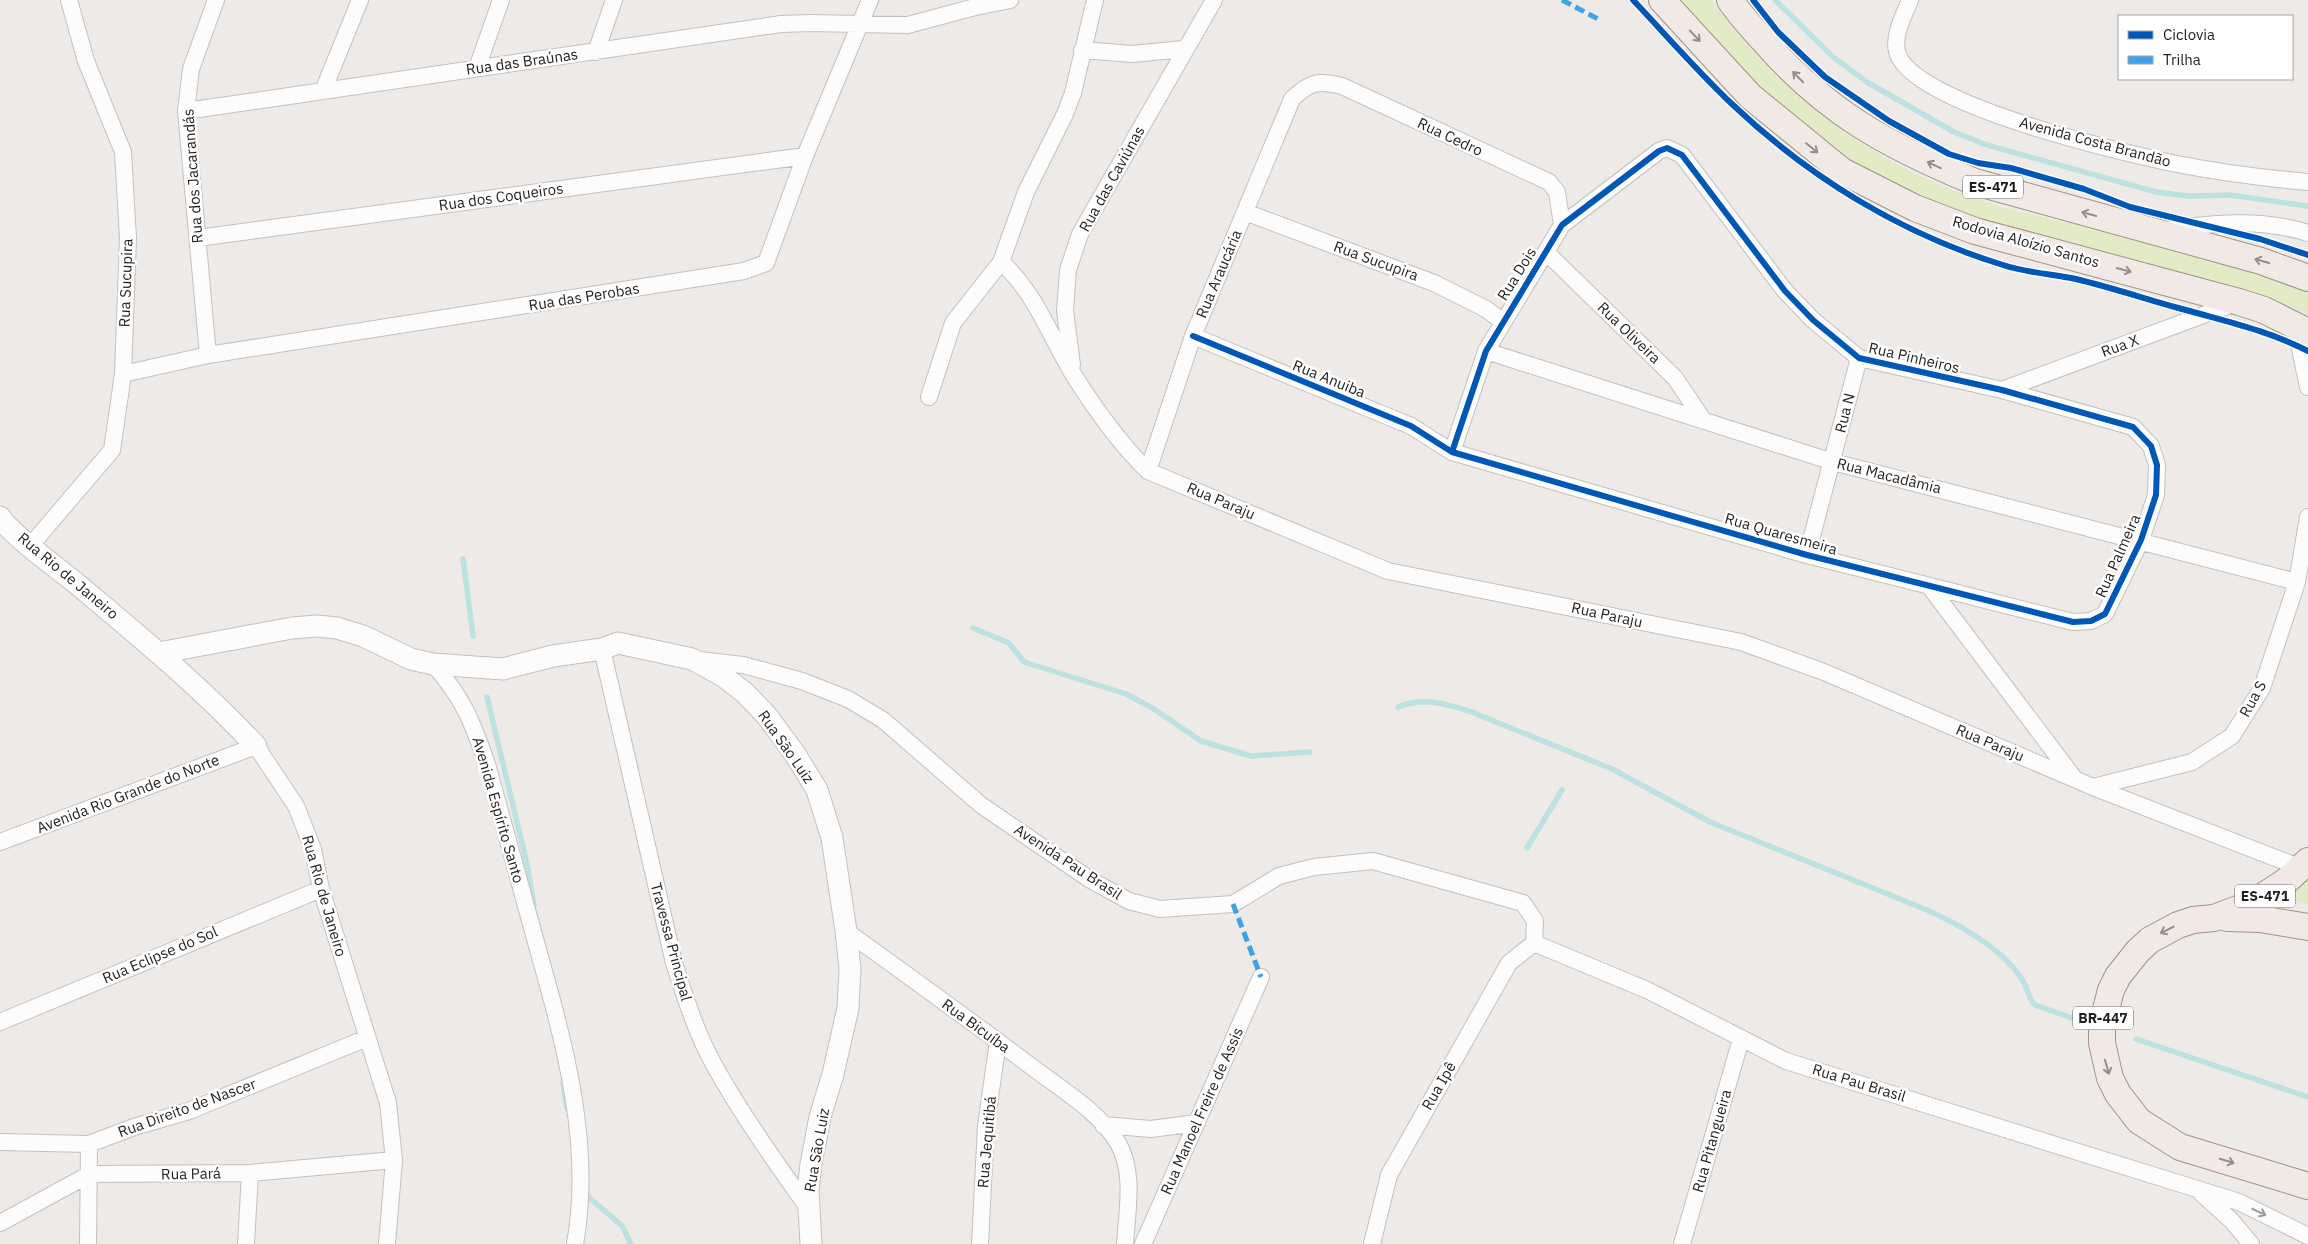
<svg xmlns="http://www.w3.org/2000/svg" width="2308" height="1244" font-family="'IBM Plex Sans',sans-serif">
<rect width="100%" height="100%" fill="#edeae8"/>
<path fill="#e2eac6" d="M 1671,0 L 1712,0 C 1777,93 1872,164 1980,200 C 2006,209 2033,215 2060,221 C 2143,242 2228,259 2308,289 L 2308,314 L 2260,295 L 2009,233 L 1873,177 L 1781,111 Z
M 2308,878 L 2308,904 L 2281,898 Z"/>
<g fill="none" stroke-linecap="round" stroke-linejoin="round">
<path stroke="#bbe2e0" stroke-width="5.5" d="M 1775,0 L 1833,57 L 1867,82 L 1954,132 L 1987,145 L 2156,192 L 2189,196 L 2230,195 L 2308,206
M 463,559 L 473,636
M 973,628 L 1009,643 L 1024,662 L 1126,694 L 1154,709 L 1201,741 L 1251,756 L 1310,752
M 487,697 L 527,864 L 534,906
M 1398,707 C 1424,697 1443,703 1469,711 L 1612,769 L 1710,822 L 1927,910 C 1960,925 2004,949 2023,981 C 2028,989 2028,998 2035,1005 L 2072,1018
M 1527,848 L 1562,790
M 2136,1039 L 2308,1097
M 563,1083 L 567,1108
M 584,1193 L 622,1226 L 631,1244"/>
<defs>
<path id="minor" d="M 1910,0 C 1904,15 1893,35 1897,51 C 1907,103 2123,153 2172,163 C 2216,172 2263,178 2308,182
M 1082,50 L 1132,54 L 1184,49
M 596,52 L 614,0
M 477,68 L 501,0
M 323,91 L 360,0
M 186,111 L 781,24 L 811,23 L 908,25 L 975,7 L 1010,0
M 1245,212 L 1434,283 L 1486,309 L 1502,321
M 2165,230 C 2214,223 2260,218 2308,233
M 198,238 L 805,156
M 1546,252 L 1675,378 L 1704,421
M 1001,262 C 1035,292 1050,336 1073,374 C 1095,409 1119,443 1148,471 L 1388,571 L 1741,642 L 1824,672 L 2093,787 L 2301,868
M 2295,325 L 2308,387
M 1193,336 L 1411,426 L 1452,452 L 1807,555 L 2073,622 L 2091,621 L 2105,614 L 2141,540 L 2156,495 L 2157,465 L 2151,446 L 2133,427 L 2002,390 L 1859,358 L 1813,320 L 1785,291 L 1682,155 L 1667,148 L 1659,151 L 1562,225 L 1486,351 L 1452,452
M 1486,351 L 1833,462 L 2297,582
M 208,355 L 186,111 L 191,69 L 216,0
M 1072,365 L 1065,311 L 1068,270 L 1080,234 L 1214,0
M 123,374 L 208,355 L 744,271 L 766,263 L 805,156 L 870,0
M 2002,390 L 2238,302
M 929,397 L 953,323 L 1001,262 L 1026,192 L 1065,114 L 1073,93 L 1095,0
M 1148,471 L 1193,336 L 1292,99 C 1310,82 1317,80 1342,86 L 1549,182 L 1557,192 L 1562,225
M 31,545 L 112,450 L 123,374 L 128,238 L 123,152 L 86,61 L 69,0
M 1807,555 L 1859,358
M 1929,586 L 2074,778
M 602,649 L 674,963 C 685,997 696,1032 713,1063 C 741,1114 775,1161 808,1208
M 699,660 L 743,665 L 802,681 L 848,699 L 883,720 L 981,805 L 1089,879 L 1129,901 L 1160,909 L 1233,904 L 1279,876 L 1314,867 L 1373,861 L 1523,903 L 1535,921 L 1534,943
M 433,664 C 463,698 472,721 487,764 C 504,825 520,885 537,946 C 564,1042 593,1144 575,1244
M 2093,787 L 2192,762 L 2232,736 L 2262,688 L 2297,582 L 2308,517
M 0,842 L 256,746 L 296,806 L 313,849 L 321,889 L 388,1103 L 394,1160 L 387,1244
M 846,931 C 910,977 974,1023 1036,1070 C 1064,1091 1100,1113 1118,1143 C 1135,1172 1127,1212 1125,1244
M 1534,943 L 1647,990 L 1786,1061 L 2239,1202 L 2308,1236
M 0,1022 L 321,889
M 1103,1125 L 1151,1129 L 1197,1123
M 0,1142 L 89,1144 L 134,1127 L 189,1111 L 367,1038
M 2201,1193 L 2232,1221 L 2251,1244
M 0,1223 L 90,1174 L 250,1173 L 394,1160
M 88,1244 L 89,1144
M 246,1244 L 250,1173
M 980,1244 L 986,1126 L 998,1041
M 1143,1244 L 1261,977
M 1372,1244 L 1389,1175 L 1509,963 L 1534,943
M 1682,1244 L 1741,1039"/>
<path id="tertiary" d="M 0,517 C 9,533 60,570 77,584 C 139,636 201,687 256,746
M 159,653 L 292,628 L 317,626 L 337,628 L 363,636 L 411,659 L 433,664 L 503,669 L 553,656 L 602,649 L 618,643 L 692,659 L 723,676 L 745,693 L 767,716 L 795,754 L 817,790 L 832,838 L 846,931 L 850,969 L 848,1008 L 833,1074 L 820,1117 L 811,1164 L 808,1190 L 811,1244"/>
<path id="primary" d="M 1662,0 L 1750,96 L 1842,171 L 1915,208 L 1975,231 L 2239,302 L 2264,310 L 2308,332
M 1730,0 C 1740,15 1752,28 1764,41 C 1827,113 1888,146 1975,182 L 2261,261 L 2308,278
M 2308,861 L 2285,882 L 2251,904 L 2214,918 L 2193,920 L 2178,925 L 2150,940 L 2138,951 L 2118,976 L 2111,990 L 2102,1025 L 2102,1043 L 2110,1078 L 2118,1094 L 2139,1121 L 2180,1147 L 2308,1186
M 2227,918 L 2260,919 L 2308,927"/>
</defs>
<use href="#minor" stroke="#c3c1c0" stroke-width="18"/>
<use href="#tertiary" stroke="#c3c1c0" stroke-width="23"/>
<use href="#primary" stroke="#a49284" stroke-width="28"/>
<use href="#minor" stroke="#fcfcfc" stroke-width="16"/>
<use href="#tertiary" stroke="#fcfcfc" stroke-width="21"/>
<use href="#primary" stroke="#f1e9e5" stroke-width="26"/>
<path stroke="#3da2ea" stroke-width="5" stroke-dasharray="10 5" stroke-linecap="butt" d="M 1562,0 L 1600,20
M 1233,904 L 1261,977"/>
<defs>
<path id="cycleway" d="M 1633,0 C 1666,35 1698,72 1733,105 C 1810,178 1902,234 2003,265 C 2027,273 2052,274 2076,279 C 2113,288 2149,300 2186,310 C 2228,322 2269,331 2308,351
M 1753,0 L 1778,32 L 1825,77 L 1889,121 L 1949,154 L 1978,163 L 2011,168 L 2084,189 L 2130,207 L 2260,239 L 2308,255
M 1193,336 L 1411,426 L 1452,452 L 1807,555 L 2073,622 L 2091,621 L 2105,614 L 2141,540 L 2156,495 L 2157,465 L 2151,446 L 2133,427 L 2002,390 L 1859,358 L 1813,320 L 1785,291 L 1682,155 L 1667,148 L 1659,151 L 1562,225 L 1486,351 L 1452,452"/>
</defs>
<use href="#cycleway" stroke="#fff" stroke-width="9"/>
<use href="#cycleway" stroke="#0057b8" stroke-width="6"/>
</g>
<defs><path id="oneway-shaft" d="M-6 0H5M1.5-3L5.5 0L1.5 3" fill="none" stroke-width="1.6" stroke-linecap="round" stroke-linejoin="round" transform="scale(1.25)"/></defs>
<g stroke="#928e8c">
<use href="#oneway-shaft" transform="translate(1695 36) rotate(47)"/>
<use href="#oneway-shaft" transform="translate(1798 77) rotate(-134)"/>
<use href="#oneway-shaft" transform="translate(1812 148) rotate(39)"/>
<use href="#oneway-shaft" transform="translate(1934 165) rotate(-155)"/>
<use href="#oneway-shaft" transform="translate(2089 214) rotate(-165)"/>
<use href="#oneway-shaft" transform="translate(2262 261) rotate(-164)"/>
<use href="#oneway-shaft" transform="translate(2124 270) rotate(15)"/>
<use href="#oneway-shaft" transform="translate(2167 930) rotate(153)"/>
<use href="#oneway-shaft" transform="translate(2107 1067) rotate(74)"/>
<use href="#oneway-shaft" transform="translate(2227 1161) rotate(17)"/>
</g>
<use stroke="#999" href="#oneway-shaft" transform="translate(2259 1212) rotate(25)"/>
<g text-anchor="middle" stroke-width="5" stroke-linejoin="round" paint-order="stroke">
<g fill="#fff" stroke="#626262" stroke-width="1">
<rect x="1963" y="175.5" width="60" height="23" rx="4"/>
<rect x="2235" y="884.5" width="60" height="23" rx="4"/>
<rect x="2073" y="1006.5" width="60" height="23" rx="4"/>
</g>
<g font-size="14" font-weight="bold" fill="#1f1f1f">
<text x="1993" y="192">ES-471</text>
<text x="2265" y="901">ES-471</text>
<text x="2103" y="1023">BR-447</text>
</g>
<g font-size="15" fill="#1f1f1f" stroke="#fff">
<text transform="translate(522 62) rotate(-8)" y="5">Rua das Braúnas</text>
<text transform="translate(1450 137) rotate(25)" y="5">Rua Cedro</text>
<text transform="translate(2095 142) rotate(15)" y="5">Avenida Costa Brandão</text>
<text transform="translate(193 176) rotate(-94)" y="5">Rua dos Jacarandás</text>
<text transform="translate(1112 179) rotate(-61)" y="5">Rua das Caviúnas</text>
<text transform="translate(501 197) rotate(-8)" y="5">Rua dos Coqueiros</text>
<text transform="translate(2026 242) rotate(16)" y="5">Rodovia Aloízio Santos</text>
<text transform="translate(1376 261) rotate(20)" y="5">Rua Sucupira</text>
<text transform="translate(1219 274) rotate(-67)" y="5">Rua Araucária</text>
<text transform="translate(1517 274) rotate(-58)" y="5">Rua Dois</text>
<text transform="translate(126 283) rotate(-88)" y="5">Rua Sucupira</text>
<text transform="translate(584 297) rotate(-9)" y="5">Rua das Perobas</text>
<text transform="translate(1629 333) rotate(44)" y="5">Rua Oliveira</text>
<text transform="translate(2120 346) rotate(-20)" y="5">Rua X</text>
<text transform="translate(1914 358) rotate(13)" y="5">Rua Pinheiros</text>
<text transform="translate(1329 379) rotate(22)" y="5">Rua Anuiba</text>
<text transform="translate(1845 413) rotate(-76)" y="5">Rua N</text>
<text transform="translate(1889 476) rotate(14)" y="5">Rua Macadâmia</text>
<text transform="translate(1221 501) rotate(23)" y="5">Rua Paraju</text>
<text transform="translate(1781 534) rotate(16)" y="5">Rua Quaresmeira</text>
<text transform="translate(2118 556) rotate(-66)" y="5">Rua Palmeira</text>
<text transform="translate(68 576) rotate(40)" y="5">Rua Rio de Janeiro</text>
<text transform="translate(1607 615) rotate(12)" y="5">Rua Paraju</text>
<text transform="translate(2253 699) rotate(-61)" y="5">Rua S</text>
<text transform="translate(1990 743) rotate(23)" y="5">Rua Paraju</text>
<text transform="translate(786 747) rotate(55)" y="5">Rua São Luiz</text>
<text transform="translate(128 794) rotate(-21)" y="5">Avenida Rio Grande do Norte</text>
<text transform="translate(498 810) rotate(74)" y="5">Avenida Espírito Santo</text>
<text transform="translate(1068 862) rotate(33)" y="5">Avenida Pau Brasil</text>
<text transform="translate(324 896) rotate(74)" y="5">Rua Rio de Janeiro</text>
<text transform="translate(671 942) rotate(75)" y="5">Travessa Principal</text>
<text transform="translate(160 955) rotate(-23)" y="5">Rua Eclipse do Sol</text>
<text transform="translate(976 1026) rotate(36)" y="5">Rua Bicuíba</text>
<text transform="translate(1859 1083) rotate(17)" y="5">Rua Pau Brasil</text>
<text transform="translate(1439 1086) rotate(-60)" y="5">Rua Ipê</text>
<text transform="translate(187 1108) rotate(-20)" y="5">Rua Direito de Nascer</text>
<text transform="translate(1202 1111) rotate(-66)" y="5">Rua Manoel Freire de Assis</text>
<text transform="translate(1712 1141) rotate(-74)" y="5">Rua Pitangueira</text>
<text transform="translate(987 1142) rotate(-85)" y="5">Rua Jequitibá</text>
<text transform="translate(817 1150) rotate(-80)" y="5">Rua São Luiz</text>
<text transform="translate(191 1174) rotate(-1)" y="5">Rua Pará</text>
</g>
</g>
<rect x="2118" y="15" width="175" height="65" fill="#ffffff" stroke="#a5a5a5"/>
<rect x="2128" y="31" width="25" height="8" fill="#0057b8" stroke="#a5a5a5"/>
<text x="2163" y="40" font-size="15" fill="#1f1f1f">Ciclovia</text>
<rect x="2128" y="56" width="25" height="8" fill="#3da2ea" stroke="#a5a5a5"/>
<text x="2163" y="65" font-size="15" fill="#1f1f1f">Trilha</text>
</svg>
